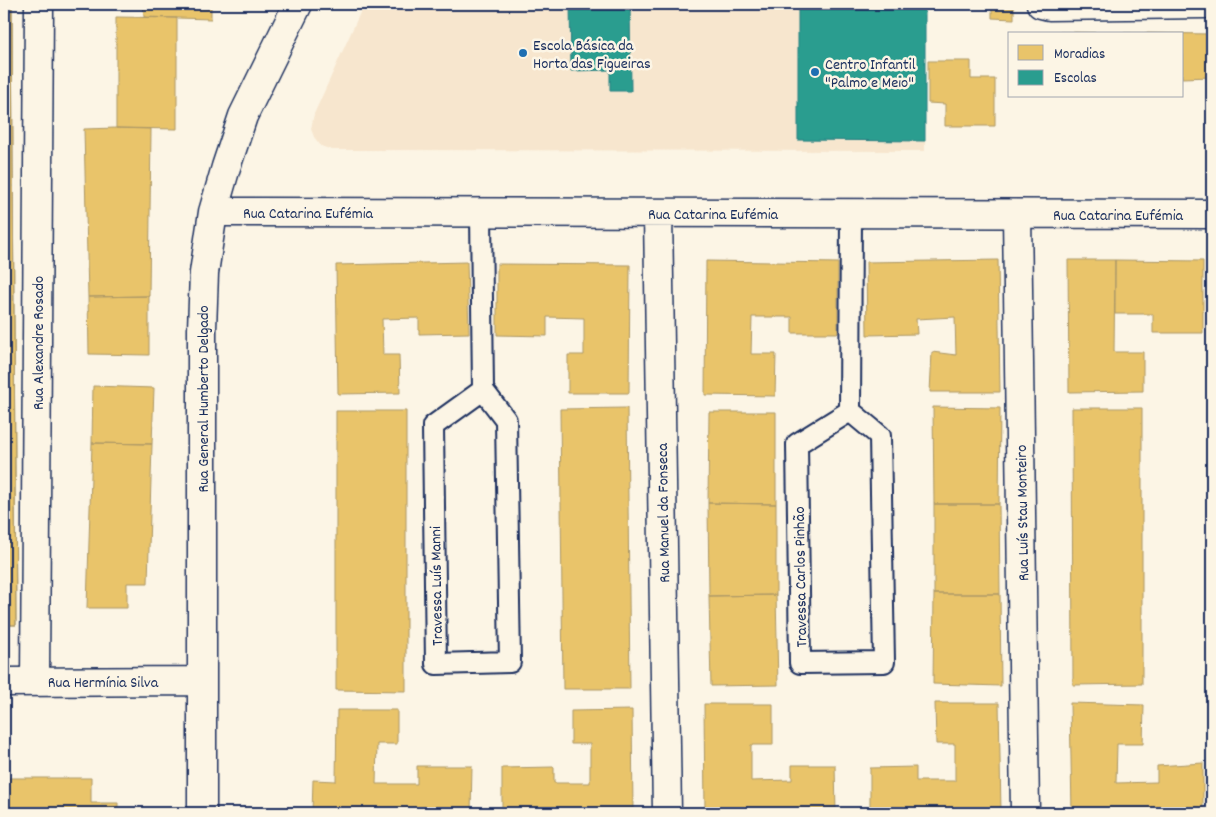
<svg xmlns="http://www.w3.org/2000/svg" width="1216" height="817" font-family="Dekko,sans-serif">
<rect width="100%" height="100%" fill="#fcf5e5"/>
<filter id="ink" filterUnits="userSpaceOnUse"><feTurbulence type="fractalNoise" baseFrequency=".02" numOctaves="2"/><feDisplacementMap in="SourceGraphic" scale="10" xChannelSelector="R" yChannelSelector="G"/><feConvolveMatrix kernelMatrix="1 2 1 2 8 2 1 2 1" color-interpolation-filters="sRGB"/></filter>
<g filter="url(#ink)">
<path fill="#f7e6ce" d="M 364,4 L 925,4 L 925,151 L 332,150 L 321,146 L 314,137 L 311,129 L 314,114 Z"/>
<path fill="#e9c46a" stroke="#ab9766" d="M 4,4 L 12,4 L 16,625 L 4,625 Z
M 4,4 L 12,4 L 16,625 L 4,625 Z
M 143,4 L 211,4 L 211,19 L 144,17 Z
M 992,4 L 1014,4 L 1014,19 L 992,18 Z
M 116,17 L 177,18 L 177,129 L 116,128 Z
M 1052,32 L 1212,34 L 1212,77 L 1182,78 L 1182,34 L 1052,34 Z
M 928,61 L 971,61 L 971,79 L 995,79 L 995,126 L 945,126 L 945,104 L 928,103 Z
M 116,128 L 151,129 L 149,296 L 88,297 L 84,129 Z
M 998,260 L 1000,392 L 930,392 L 932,352 L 956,355 L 955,317 L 916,319 L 917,334 L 867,335 L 866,262 Z
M 1068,260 L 1115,260 L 1114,352 L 1143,352 L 1143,391 L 1069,392 Z
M 1115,260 L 1203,261 L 1203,333 L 1153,333 L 1153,314 L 1115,314 Z
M 706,261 L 838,263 L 838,333 L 792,333 L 792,317 L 752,317 L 751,354 L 776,354 L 775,396 L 705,395 Z
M 467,262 L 469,333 L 419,334 L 419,318 L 382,319 L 383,355 L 399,355 L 400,393 L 338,394 L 336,265 Z
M 497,264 L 630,265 L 629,393 L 568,393 L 568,355 L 584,355 L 584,318 L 547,317 L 547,336 L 497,335 Z
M 149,296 L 149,355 L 89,354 L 88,297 Z
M 93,386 L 154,388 L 152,444 L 92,443 Z
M 933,407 L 1000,408 L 999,504 L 934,504 Z
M 627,408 L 630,689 L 563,689 L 560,409 Z
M 1072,408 L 1142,408 L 1142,684 L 1073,685 Z
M 336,411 L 406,411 L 406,691 L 336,690 Z
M 709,412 L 776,412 L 776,504 L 708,503 Z
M 92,443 L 152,444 L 148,583 L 127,583 L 127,608 L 87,608 Z
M 708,503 L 776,504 L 776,595 L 709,596 Z
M 934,504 L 999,504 L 1000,594 L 934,594 Z
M 934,594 L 1000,594 L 1001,686 L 933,684 Z
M 776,595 L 778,685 L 711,686 L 709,596 Z
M 935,703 L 999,703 L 1001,813 L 870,813 L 870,768 L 916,767 L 916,781 L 955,781 L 955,744 L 936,744 Z
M 1070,703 L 1144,705 L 1143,744 L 1117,744 L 1116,783 L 1157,782 L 1157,766 L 1203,763 L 1203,813 L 1072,813 Z
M 704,704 L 773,704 L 773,745 L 751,745 L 751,781 L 792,780 L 792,765 L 835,765 L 836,813 L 705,813 Z
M 337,710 L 397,710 L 397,744 L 377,744 L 376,784 L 417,784 L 417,766 L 472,766 L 471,813 L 312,813 L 313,780 L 336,781 Z
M 632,710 L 633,813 L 502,813 L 502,768 L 554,767 L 554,783 L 590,783 L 590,744 L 571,744 L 571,711 Z
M 4,778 L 91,778 L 91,803 L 118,803 L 118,813 L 4,813 Z"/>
<path fill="#2a9d8f" stroke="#267c80" d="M 570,4 L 630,4 L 631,91 L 610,91 L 610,70 L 571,71 Z
M 798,4 L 925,4 L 925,141 L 798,140 Z"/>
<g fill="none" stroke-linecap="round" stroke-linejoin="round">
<defs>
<path id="lane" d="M 481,213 L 483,390 L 433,426 L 436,664 L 510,662 L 506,420 L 483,390
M 850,411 L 880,436 L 884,662 L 800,663 L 797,444 L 850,411 L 851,214"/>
<path id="street" d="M 1041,4 L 1049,6 L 1205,4
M 213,212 L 1212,214
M 658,213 L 667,813
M 1017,214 L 1025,813
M 4,682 L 202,681
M 35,682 L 39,4
M 202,813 L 202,329 L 204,273 L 213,212 L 226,167 L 243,116 L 298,4"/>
</defs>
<use href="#lane" stroke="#1b2f5e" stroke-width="24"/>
<use href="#street" stroke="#1b2f5e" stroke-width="31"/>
<use href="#lane" stroke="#fcf5e5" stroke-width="20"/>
<use href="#street" stroke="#fcf5e5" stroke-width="28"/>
</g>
</g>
<g fill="#1f6fb2" stroke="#fcf5e5" stroke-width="2">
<circle cx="523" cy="53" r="5"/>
<circle cx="815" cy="72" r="5"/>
</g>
<g text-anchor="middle" stroke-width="5" stroke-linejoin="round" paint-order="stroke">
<g font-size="16" fill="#1b2f5e" stroke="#fcf5e5" text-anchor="start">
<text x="533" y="50">Escola Básica da<tspan x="533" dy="18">Horta das Figueiras</tspan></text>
<text x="825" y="69">Centro Infantil<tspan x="825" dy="18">"Palmo e Meio"</tspan></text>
</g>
<g font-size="16" fill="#1b2f5e" stroke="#fcf5e5">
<text x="308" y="218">Rua Catarina Eufémia</text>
<text x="713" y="219">Rua Catarina Eufémia</text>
<text x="1118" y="220">Rua Catarina Eufémia</text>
<text transform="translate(37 343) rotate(-90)" y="6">Rua Alexandre Rosado</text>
<text transform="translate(202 399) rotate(-90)" y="6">Rua General Humberto Delgado</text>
<text transform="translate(662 513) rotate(-91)" y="6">Rua Manuel da Fonseca</text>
<text transform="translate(1021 513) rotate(-91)" y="6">Rua Luís Stau Monteiro</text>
<text transform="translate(799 577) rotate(-91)" y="6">Travessa Carlos Pinhão</text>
<text transform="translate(435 586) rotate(-91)" y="6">Travessa Luís Manni</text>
<text x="103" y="687">Rua Hermínia Silva</text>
</g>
</g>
<rect width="1216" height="817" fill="none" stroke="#fcf5e5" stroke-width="20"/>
<rect x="10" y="10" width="1196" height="797" fill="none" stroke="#1b2f5e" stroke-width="2" filter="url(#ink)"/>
<rect x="1008" y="32" width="175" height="65" fill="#fcf5e5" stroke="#a2a6af"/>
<rect x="1018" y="45" width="25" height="15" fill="#e9c46a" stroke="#a2a6af"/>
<text x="1054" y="58" font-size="15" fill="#1b2f5e">Moradias</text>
<rect x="1018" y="70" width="25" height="15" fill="#2a9d8f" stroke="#a2a6af"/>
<text x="1054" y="82" font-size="15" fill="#1b2f5e">Escolas</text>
</svg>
